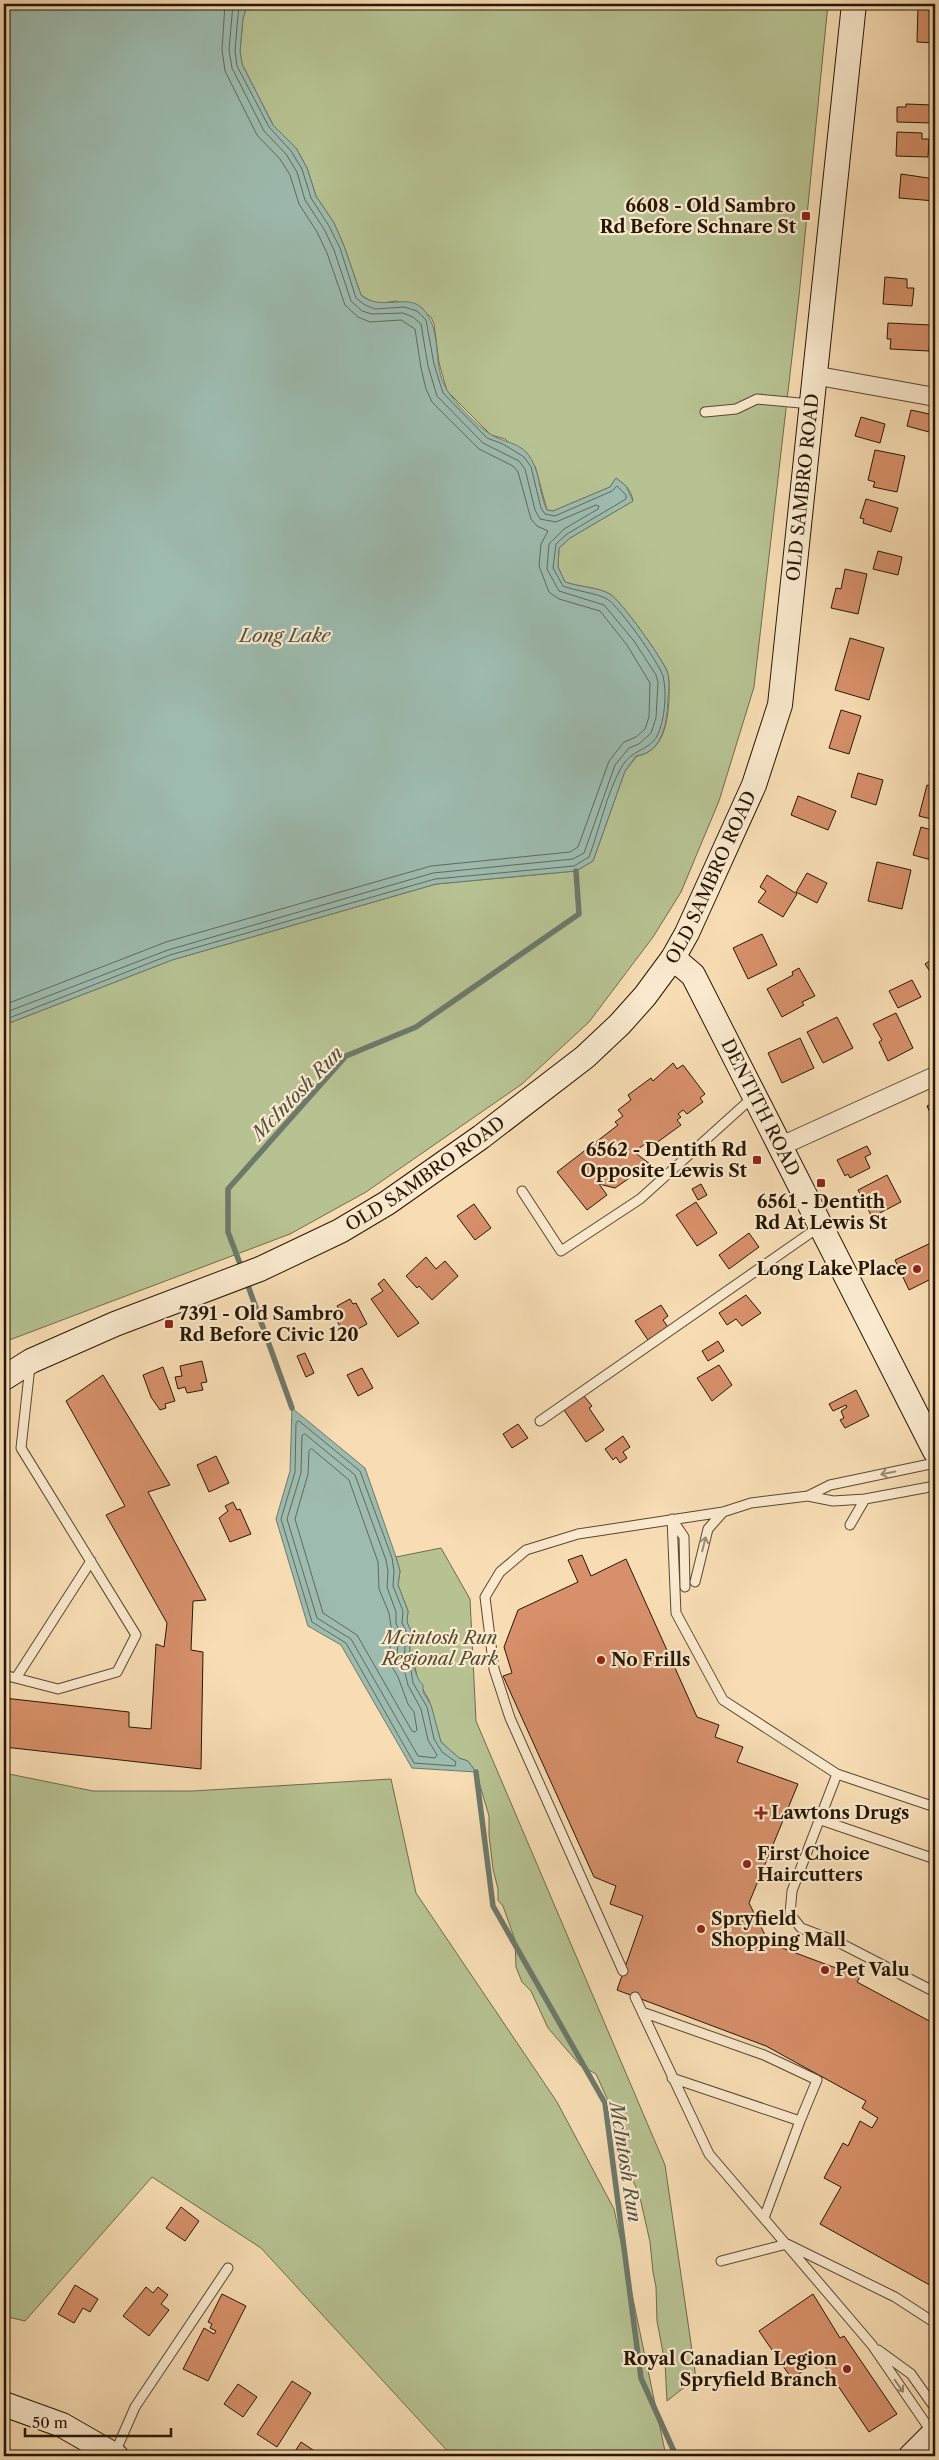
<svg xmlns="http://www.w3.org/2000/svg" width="939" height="2460" font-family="'Libre Caslon Text',serif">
<rect width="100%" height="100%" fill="#f8ddb4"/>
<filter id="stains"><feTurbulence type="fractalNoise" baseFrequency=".004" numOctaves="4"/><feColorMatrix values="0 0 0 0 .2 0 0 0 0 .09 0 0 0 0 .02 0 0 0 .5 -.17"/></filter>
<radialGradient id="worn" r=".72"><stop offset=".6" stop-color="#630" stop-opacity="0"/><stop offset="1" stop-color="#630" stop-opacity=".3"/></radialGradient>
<path fill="#b7c292" stroke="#6e6c4a" d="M 243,4 L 828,4 L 799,296 L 754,687 L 719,801 L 681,892 L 653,937 L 589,1022 L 522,1084 L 366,1192 L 290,1234 L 4,1342 L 4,1025 L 172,960 L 436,884 L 576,871 L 593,861 L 625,771 L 637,756 C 664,752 668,720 669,698 C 669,689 670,680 667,671 C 661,657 622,602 610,594 C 597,587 579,587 565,582 L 558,567 L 559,548 L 570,538 L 633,501 C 631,489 625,485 616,478 L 610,487 L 553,511 L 547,510 L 535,466 L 505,439 L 491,435 L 447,391 L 439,363 L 434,324 L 431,317 L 423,311 L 396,301 L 376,304 L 361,295 L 344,246 L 334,223 L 316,196 L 307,168 L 296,148 L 273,125 L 242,64 L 240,51 L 243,18 L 246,9 Z
M 441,1548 L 470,1599 L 476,1721 L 665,2165 L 696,2378 L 667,2401 L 665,2363 L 657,2321 L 656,2287 L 653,2272 L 650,2242 L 639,2193 L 622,2159 L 617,2125 L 610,2105 L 596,2074 L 580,2065 L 548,2028 L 531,1991 L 522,1982 L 516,1967 L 515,1940 L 503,1906 L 498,1900 L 498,1889 L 493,1869 L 489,1835 L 489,1816 L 476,1772 L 468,1761 L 459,1758 L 441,1742 L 429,1700 L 418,1681 L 415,1667 L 409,1660 L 411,1631 L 407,1622 L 408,1611 L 398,1585 L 400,1571 L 396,1557 Z
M 4,1773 L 93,1791 L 193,1791 L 391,1779 L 416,1893 L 557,2102 L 614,2209 L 666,2456 L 452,2456 L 261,2248 L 152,2177 L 25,2321 L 4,2316 Z"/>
<path fill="#9dbbaf" stroke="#6d796a" d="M 4,4 L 243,4 L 246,9 L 243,18 L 240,51 L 242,64 L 273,125 L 296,148 L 307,168 L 316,196 L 334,223 L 344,246 L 361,295 C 381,312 406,293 422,308 C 444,330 431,365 447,390 C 455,403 478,426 490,434 C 502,442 517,442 527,453 C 541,470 538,492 547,510 L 553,511 L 610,487 L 616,478 L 626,486 L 633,501 L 570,538 L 559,548 L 558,567 L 565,582 C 579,587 598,587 610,594 C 622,602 661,657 667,671 C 670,680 669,689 668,698 C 667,721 664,752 636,756 L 625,771 L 593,861 L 576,871 L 436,884 L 172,960 L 4,1025 Z
M 292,1408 L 365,1468 L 396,1557 L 400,1571 L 398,1585 L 408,1611 L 407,1622 L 411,1631 L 409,1660 C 416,1668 416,1679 423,1685 L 423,1692 L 431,1705 L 441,1742 L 459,1758 L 468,1761 L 476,1772 L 412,1768 L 341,1645 L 308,1626 L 276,1519 L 290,1471 Z"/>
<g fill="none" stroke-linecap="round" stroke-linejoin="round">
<path stroke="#626959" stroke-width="1" d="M 4,1005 L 166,942 L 431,866 L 570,852 L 578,847 L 609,761 L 624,742 L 636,737 L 645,729 L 649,717 L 650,683 L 627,645 L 600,611 L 559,599 L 549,592 L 539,566 L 541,544 L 548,531 L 537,526 L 531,519 L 518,472 L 513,466 L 479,449 L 432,402 L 426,389 L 421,368 L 415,329 L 401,320 L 370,322 L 358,317 L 345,305 L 327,253 L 317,232 L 299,204 L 290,175 L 280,159 L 257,135 L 225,71 L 222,50 L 225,4
M 4,1013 L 168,950 L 433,873 L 573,859 L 584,853 L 615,765 L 629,748 L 639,744 L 651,733 L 656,718 L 658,682 L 656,675 L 634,641 L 604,605 L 559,591 L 547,569 L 549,544 L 564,529 L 598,509 L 599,506 L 596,505 L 556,522 L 540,519 L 535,510 L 525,469 L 519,461 L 483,443 L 437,396 L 428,366 L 421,324 L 413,317 L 403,313 L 372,314 L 362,311 L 351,301 L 334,250 L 324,229 L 305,200 L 297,172 L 286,154 L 264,131 L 232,68 L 229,50 L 233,4
M 4,1020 L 170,955 L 435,879 L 574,866 L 589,857 C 600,828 606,795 621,768 C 631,749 649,751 657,736 C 665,721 667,692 663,676 C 659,663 619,606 607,599 C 597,593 575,591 563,586 L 553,568 L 556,544 L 567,534 L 626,499 L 626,495 L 617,486 L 612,491 L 555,516 L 545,514 L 541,508 L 531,467 L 524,457 L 503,444 L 487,438 L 443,393 L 434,364 L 426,320 L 417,311 L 404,307 L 375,309 L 365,305 L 356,298 L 340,248 L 329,226 L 311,198 L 302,169 L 291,151 L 269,127 L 237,66 L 235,51 L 239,4
M 299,1421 L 360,1471 L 392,1558 L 394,1571 L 393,1586 L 403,1611 L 402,1623 L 406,1631 L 404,1661 L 411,1670 L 413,1683 L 427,1707 L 434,1739 L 442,1752 L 456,1762 L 455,1766 L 414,1763 L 346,1643 L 312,1622 L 281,1519 L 295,1472 L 296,1423 Z
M 305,1434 L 355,1475 L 386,1560 L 388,1571 L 387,1587 L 396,1612 L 396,1623 L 399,1631 L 397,1655 L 398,1663 L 405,1673 L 408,1685 L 421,1709 L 428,1740 L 437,1755 L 435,1758 L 418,1756 L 351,1639 L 317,1618 L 287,1519 L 301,1473 L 302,1436 Z
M 312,1449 L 349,1480 L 378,1562 L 379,1589 L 389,1613 L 392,1633 L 389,1655 L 391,1665 L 398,1677 L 408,1704 L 414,1712 L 417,1730 L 415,1732 L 412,1731 L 357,1635 L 323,1613 L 295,1519 L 308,1474 L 309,1451 Z"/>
<path stroke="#6d796a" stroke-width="5.5" d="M 242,1269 L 228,1232 L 228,1189 L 346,1056 L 416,1027 L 579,914 L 576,871
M 246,1280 L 292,1408
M 476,1772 L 493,1906 L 605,2103 L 641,2378 L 676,2456"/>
</g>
<path fill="#d7906b" stroke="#261703" d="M 922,4 L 935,4 L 935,43 L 917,42 L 918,5 Z
M 906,104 L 933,105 L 933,123 L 897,122 L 897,107 L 906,107 Z
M 897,132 L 922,133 L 922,139 L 929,139 L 928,157 L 896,156 Z
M 901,174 L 935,179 L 935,201 L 899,198 Z
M 885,277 L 907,279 L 907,288 L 914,288 L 912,306 L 883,304 Z
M 888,323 L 931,325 L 929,351 L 890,349 L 891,339 L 887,339 Z
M 911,410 L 934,415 L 929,432 L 907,426 Z
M 861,417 L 885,424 L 880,443 L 855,436 Z
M 875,450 L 905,456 L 897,492 L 873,487 L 875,482 L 868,480 Z
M 866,499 L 898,508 L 891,532 L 863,523 L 864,519 L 860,518 Z
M 878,551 L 902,557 L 898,575 L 873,569 Z
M 845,569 L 867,574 L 858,614 L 831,608 L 836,588 L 841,589 Z
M 850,638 L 884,648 L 869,700 L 835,690 Z
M 841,710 L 861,716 L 849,754 L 829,748 Z
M 935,749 L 935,775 L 929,774 Z
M 858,773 L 883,780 L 876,805 L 851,797 Z
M 927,785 L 935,787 L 935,820 L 919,816 Z
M 798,796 L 836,811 L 828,830 L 791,815 Z
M 921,827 L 935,831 L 935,861 L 913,855 Z
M 877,862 L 911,870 L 902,909 L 868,901 Z
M 807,873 L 827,883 L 817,903 L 796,892 Z
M 767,875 L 797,894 L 783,917 L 758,902 L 766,891 L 760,887 Z
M 762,934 L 777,965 L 748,979 L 733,948 Z
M 935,957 L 935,979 L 925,964 Z
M 799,968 L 815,996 L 802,1002 L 804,1005 L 782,1017 L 767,989 L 793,975 L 792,972 Z
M 912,980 L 921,997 L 898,1008 L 889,991 Z
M 896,1013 L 913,1048 L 888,1061 L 879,1042 L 882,1040 L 873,1024 Z
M 837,1017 L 853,1048 L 823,1063 L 807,1032 Z
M 800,1038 L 814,1068 L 782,1083 L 768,1053 Z
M 673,1063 L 677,1069 L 683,1065 L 705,1094 L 700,1098 L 703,1102 L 687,1114 L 683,1110 L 678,1114 L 681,1117 L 677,1120 L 681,1125 L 648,1149 L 645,1144 L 634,1152 L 650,1164 L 615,1188 L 599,1184 L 607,1195 L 587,1210 L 557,1172 L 618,1125 L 615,1122 L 623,1116 L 618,1110 L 631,1100 L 628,1095 L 651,1078 L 653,1081 Z
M 935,1102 L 935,1123 L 927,1106 Z
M 867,1146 L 871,1154 L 865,1157 L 870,1168 L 850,1178 L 848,1174 L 845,1176 L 837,1160 Z
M 887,1175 L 901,1202 L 872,1217 L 858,1190 Z
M 701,1184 L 707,1195 L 698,1200 L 692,1189 Z
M 696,1202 L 717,1233 L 697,1246 L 676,1215 Z
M 474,1204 L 491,1228 L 475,1240 L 457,1216 Z
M 749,1233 L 759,1247 L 729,1269 L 719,1255 Z
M 935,1241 L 935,1277 L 909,1290 L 895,1260 Z
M 426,1257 L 436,1269 L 445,1261 L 458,1276 L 432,1300 L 419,1286 L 417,1288 L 406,1276 Z
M 384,1279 L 419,1323 L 398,1337 L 371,1299 L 383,1291 L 378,1284 Z
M 746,1295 L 761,1313 L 742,1326 L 736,1319 L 727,1325 L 719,1313 Z
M 350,1299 L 353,1304 L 356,1303 L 367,1324 L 345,1336 L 334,1315 L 340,1311 L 337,1306 Z
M 661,1305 L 668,1316 L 663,1320 L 668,1327 L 648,1340 L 635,1321 Z
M 718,1341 L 724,1351 L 708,1361 L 702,1351 Z
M 305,1353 L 314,1373 L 306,1377 L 297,1356 Z
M 202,1361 L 207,1382 L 201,1383 L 203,1390 L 187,1393 L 185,1387 L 178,1389 L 175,1377 L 182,1376 L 180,1366 Z
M 719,1365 L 732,1385 L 712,1401 L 697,1378 Z
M 163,1367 L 175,1401 L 165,1404 L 166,1408 L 160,1410 L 151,1397 L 143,1375 Z
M 362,1368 L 373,1388 L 358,1396 L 347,1375 Z
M 103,1375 L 170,1485 L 148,1492 L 206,1600 L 193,1601 L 191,1650 L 203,1652 L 201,1769 L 4,1747 L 4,1698 L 129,1712 L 129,1727 L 151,1729 L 156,1644 L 164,1647 L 167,1623 L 106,1515 L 125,1506 L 66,1401 Z
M 856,1390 L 869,1416 L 845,1428 L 840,1420 L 844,1418 L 841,1411 L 847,1407 L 846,1405 L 833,1411 L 829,1404 Z
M 584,1396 L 592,1406 L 589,1408 L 604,1430 L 586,1442 L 564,1410 Z
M 518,1424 L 528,1438 L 512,1448 L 503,1434 Z
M 623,1436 L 630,1447 L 623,1452 L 627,1458 L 620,1463 L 616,1457 L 613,1460 L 605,1449 Z
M 216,1456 L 229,1483 L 209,1492 L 197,1465 Z
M 233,1502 L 237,1510 L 240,1509 L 251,1534 L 230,1542 L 219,1518 L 228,1511 L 225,1506 Z
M 582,1555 L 591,1576 L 626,1559 L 697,1717 L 719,1725 L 715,1737 L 743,1747 L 737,1762 L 798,1784 L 749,1903 L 769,1943 L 860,1977 L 857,1982 L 935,2024 L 935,2288 L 820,2224 L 841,2187 L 824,2178 L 843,2143 L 848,2146 L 860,2121 L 872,2128 L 878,2118 L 862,2108 L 866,2101 L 766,2046 L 617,1990 L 643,1916 L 610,1904 L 616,1886 L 594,1877 L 503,1676 L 512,1673 L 504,1647 L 518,1610 L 578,1582 L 568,1560 Z
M 181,2207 L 199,2221 L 185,2241 L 166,2228 Z
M 75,2285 L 98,2299 L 90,2312 L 83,2308 L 74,2323 L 58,2314 Z
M 146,2287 L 153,2293 L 158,2287 L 168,2295 L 161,2304 L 169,2310 L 149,2336 L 123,2316 Z
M 222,2294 L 246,2306 L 208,2381 L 183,2369 L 204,2328 L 214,2334 L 216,2331 L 210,2328 L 212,2324 L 208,2322 Z
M 813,2294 L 840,2338 L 844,2336 L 897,2414 L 869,2432 L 820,2359 L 792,2379 L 759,2331 Z
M 292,2381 L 311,2393 L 277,2447 L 257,2434 Z
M 238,2384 L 257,2397 L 243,2417 L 224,2404 Z
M 301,2442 L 316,2452 L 313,2456 L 292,2456 Z
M 4,2451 L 23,2455 L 23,2456 L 4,2456 Z"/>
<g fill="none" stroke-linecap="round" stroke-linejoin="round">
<defs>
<path id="lane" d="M 705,412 L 736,409 L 757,399 L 811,404
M 522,1191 L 561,1251 L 640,1199 L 753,1097
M 540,1421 L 819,1227
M 808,1496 L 830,1485 L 935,1463
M 672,1519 L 676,1613 L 723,1700 L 837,1774 L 935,1807
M 672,1519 L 684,1537 L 685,1587
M 850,1525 L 865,1499
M 695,1582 L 708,1529 L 723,1512
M 4,1675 L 58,1689 L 117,1672 L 136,1635 L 21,1448 L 30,1366
M 16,1678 L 91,1561
M 837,1774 L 792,1891 L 790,1914 L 801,1928 L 838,1942 L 935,1992
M 818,1819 L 935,1859
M 623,1971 L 510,1718 L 494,1669 L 485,1597 L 500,1572 L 526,1550 L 578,1534 L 723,1512 L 751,1503 L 808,1496 L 833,1501 L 865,1499 L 935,1486
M 635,1997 L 709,2154 L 872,2345 L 933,2434
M 642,2012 L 764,2055 L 817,2080 L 800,2121
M 672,2078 L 800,2121 L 764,2218
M 721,2261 L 787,2244 L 895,2297 L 935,2323
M 878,2350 L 911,2374 L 935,2408
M 114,2455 L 135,2407 L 228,2268"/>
<path id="street" d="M 813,375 L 935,397
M 781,1146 L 935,1076"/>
<g id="secondary">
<path id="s1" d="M 673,958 L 693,975 L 935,1451"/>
<path id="s2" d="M 4,1378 L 31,1361 L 115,1324 L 260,1269 L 340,1231 L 387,1203 L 481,1137 L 585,1057 L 620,1024 L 645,996 L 673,958 L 687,933 L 754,785 L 780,705 L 854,4"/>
<path d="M 4,2404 L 62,2425 L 116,2456"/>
<path d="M 911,2456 L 935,2432"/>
</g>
</defs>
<use href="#lane" stroke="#5a482f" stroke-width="11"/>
<use href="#street" stroke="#5a482f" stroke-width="20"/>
<use href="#secondary" stroke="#261703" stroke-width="26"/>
<use href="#lane" stroke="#fae9ce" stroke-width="9"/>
<use href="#street" stroke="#fae9ce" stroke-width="18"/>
<use href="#secondary" stroke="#fae9ce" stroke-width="24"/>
</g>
<defs><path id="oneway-shaft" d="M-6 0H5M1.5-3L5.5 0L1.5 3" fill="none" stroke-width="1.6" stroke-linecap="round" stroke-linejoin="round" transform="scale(1.25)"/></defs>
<g stroke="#9b8a73">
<use href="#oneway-shaft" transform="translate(888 1473) rotate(168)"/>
<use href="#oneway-shaft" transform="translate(704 1544) rotate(-76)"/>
<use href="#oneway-shaft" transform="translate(899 2386) rotate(55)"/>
</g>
<g fill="#8f2418" stroke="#fae9ce" stroke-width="2">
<rect x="801" y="211" width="10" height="10" rx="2.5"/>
<rect x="752" y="1155" width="10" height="10" rx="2.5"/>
<rect x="816" y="1178" width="10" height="10" rx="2.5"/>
<circle cx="917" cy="1269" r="5"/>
<rect x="164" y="1319" width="10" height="10" rx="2.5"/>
<circle cx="601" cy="1660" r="5"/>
<path d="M758.5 1805.5h5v5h5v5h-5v5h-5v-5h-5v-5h5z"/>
<circle cx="747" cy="1864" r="5"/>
<circle cx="701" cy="1929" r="5"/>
<circle cx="825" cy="1970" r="5"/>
<circle cx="847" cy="2369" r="5"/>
</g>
<g text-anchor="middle" stroke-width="4.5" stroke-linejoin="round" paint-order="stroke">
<g font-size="18" font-weight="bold" fill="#261703" stroke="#fae9ce" text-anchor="start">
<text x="796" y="212" text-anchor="end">6608 - Old Sambro<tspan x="796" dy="21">Rd Before Schnare St</tspan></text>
<text x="747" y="1156" text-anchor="end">6562 - Dentith Rd<tspan x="747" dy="21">Opposite Lewis St</tspan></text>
<text x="821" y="1208" text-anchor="middle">6561 - Dentith<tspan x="821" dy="21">Rd At Lewis St</tspan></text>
<text x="907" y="1275" text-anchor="end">Long Lake Place</text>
<text x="179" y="1320">7391 - Old Sambro<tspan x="179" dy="21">Rd Before Civic 120</tspan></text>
<text x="611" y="1666">No Frills</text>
<text x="771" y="1819">Lawtons Drugs</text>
<text x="757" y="1860">First Choice<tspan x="757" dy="21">Haircutters</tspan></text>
<text x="711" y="1925">Spryfield<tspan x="711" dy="21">Shopping Mall</tspan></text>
<text x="835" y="1976">Pet Valu</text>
<text x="837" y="2365" text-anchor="end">Royal Canadian Legion<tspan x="837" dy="21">Spryfield Branch</tspan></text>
</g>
<g font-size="18" fill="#261703" stroke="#fae9ce">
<text dy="6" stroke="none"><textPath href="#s2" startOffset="1295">OLD SAMBRO ROAD</textPath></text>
<text dy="6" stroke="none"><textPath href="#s2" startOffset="890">OLD SAMBRO ROAD</textPath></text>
<text dy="6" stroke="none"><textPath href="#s1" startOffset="175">DENTITH ROAD</textPath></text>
<text dy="6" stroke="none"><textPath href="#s2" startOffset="470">OLD SAMBRO ROAD</textPath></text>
</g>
<g font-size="18" font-style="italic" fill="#524a2e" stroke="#fae9ce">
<text x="440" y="1644">Mcintosh Run<tspan x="440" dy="21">Regional Park</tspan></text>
</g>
<g font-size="19" font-style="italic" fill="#50503f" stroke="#fae9ce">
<text x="285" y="642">Long Lake</text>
<text transform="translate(297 1093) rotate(-46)" y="7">McIntosh Run</text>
<text transform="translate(626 2162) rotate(81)" y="7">McIntosh Run</text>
</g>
</g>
<rect width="939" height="2460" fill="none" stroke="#f8ddb4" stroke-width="20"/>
<rect x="5" y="5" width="929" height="2450" fill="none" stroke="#261703" stroke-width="2.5"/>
<rect x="10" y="10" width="919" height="2440" fill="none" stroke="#261703"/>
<path d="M25 2428v8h146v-8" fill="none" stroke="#261703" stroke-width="2.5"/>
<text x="32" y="2428" font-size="15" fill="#261703" stroke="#fae9ce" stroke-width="4" paint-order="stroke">50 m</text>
<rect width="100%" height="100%" filter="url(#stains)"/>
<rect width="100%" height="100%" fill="url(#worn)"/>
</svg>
